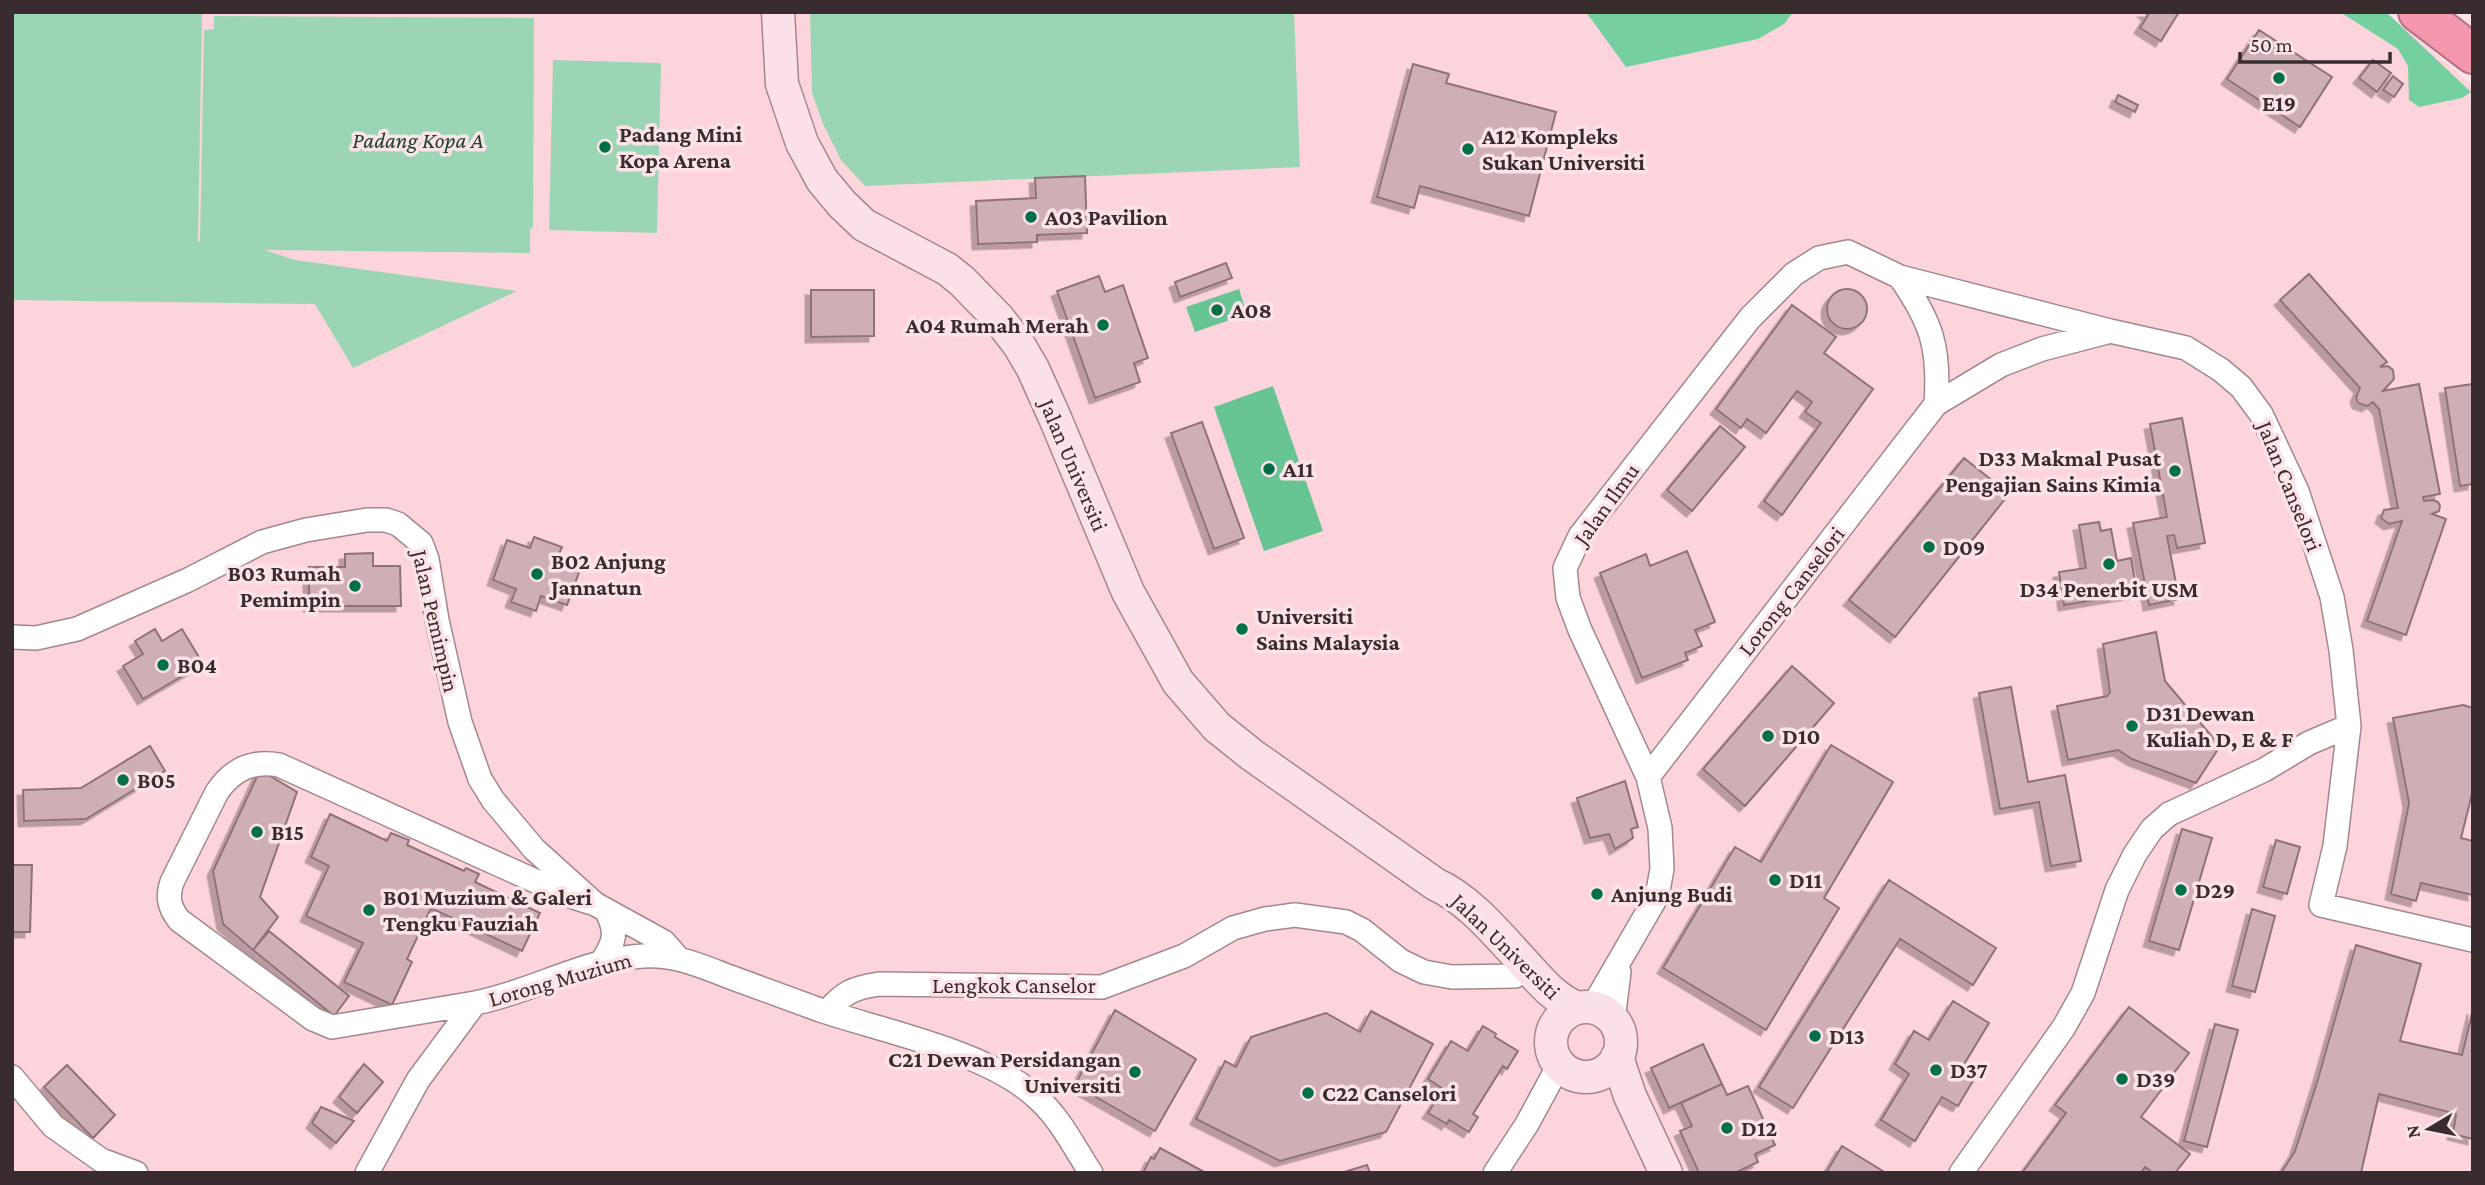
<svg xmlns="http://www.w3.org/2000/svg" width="2485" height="1185" font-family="'Crimson Pro',serif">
<defs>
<filter id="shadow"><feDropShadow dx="-5.5" dy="5.5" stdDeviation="0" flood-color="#0004"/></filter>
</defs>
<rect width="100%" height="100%" fill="#fde3e8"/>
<path fill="#fdd4dc" d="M 12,12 L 2386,12 L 2473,86 L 2473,1173 L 12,1173 Z"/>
<path fill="#9cd5b6" d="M 12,12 L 202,12 L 198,241 L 200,242 L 204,30 L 214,29 L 214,16 L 534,18 L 533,228 L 530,229 L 530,253 L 265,250 L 295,260 L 517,291 L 353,368 L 315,304 L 12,300 Z
M 810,12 L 1294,12 L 1300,167 L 865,186 L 841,160 L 823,124 L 812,93 Z
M 553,60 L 661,63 L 657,233 L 549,230 Z"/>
<path fill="#75cfa1" d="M 1586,12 L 1793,12 L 1784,24 L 1758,39 L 1626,67 Z
M 2340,12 L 2386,12 L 2471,92 L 2462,98 L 2419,107 L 2409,100 L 2408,66 L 2398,49 Z"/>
<path fill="#68c395" d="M 1239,289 L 1247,314 L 1195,332 L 1186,307 Z
M 1273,386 L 1323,531 L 1264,551 L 1214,407 Z"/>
<path fill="#ceafb5" stroke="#8f7278" stroke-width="2" filter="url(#shadow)" d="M 2144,12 L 2179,12 L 2161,41 L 2140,28 L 2148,15 Z
M 2259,30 L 2332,77 L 2300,127 L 2227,79 Z
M 2373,60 L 2391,73 L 2377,92 L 2359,78 Z
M 1413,64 L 1449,74 L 1446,83 L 1556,112 L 1529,216 L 1420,186 L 1414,208 L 1377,197 Z
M 2393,76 L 2403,84 L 2394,97 L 2383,90 Z
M 2118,95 L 2138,105 L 2135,112 L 2115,102 Z
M 1085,176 L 1087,233 L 1037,235 L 1037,242 L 978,244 L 976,201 L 1036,198 L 1035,178 Z
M 1226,263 L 1232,278 L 1180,297 L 1175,282 Z
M 2309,274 L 2387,362 L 2380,367 L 2388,366 L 2393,370 L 2394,379 L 2383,391 L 2419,384 L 2440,494 L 2423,497 L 2424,501 L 2433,500 L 2438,502 L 2440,506 L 2439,511 L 2432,514 L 2446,519 L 2406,635 L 2367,621 L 2402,521 L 2389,524 L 2381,518 L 2384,510 L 2398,508 L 2379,409 L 2373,402 L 2367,406 L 2358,403 L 2356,397 L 2360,388 L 2280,300 Z
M 1099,276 L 1105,292 L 1123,285 L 1148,358 L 1134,363 L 1140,382 L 1095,398 L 1057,291 Z
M1827 309a20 20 0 1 1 40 0a20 20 0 1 1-40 0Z
M 811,290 L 874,290 L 874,336 L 811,337 Z
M 1792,305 L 1836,337 L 1824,353 L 1873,389 L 1782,515 L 1764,501 L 1821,423 L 1805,412 L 1812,402 L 1797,391 L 1766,433 L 1747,419 L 1741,428 L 1716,409 Z
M 2473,384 L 2473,484 L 2460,486 L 2445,388 Z
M 2182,418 L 2205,543 L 2177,548 L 2174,535 L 2167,536 L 2179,599 L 2149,605 L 2133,523 L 2167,517 L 2150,424 Z
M 1202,422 L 1244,538 L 1214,549 L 1171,433 Z
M 1720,426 L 1745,447 L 1692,511 L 1667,490 Z
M 1964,458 L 2009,494 L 1895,637 L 1849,600 Z
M 2099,522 L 2101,531 L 2111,529 L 2117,561 L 2131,558 L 2137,593 L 2064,605 L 2059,572 L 2086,568 L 2079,525 Z
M 534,537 L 562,547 L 557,558 L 581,567 L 567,605 L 541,596 L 536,611 L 511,602 L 516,589 L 493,580 L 507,540 L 530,548 Z
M 1687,551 L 1715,622 L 1695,630 L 1702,646 L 1685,653 L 1688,660 L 1642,678 L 1600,573 L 1646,554 L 1650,566 Z
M 373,553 L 373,566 L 400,566 L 401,606 L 309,606 L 309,567 L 345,567 L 345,554 Z
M 155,629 L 162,641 L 182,629 L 203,664 L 143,699 L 123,666 L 143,654 L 135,641 Z
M 2156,632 L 2165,681 L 2220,746 L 2196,783 L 2132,759 L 2118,750 L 2068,760 L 2057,706 L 2107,696 L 2110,692 L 2103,644 Z
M 1792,666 L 1834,703 L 1745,806 L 1703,769 Z
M 2011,687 L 2028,782 L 2065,775 L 2081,861 L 2051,866 L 2039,802 L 2000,809 L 1979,693 Z
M 2463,705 L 2473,708 L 2473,790 L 2461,838 L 2473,841 L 2473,895 L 2421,883 L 2416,901 L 2391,894 L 2409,803 L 2393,718 Z
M 1831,745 L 1893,782 L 1824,898 L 1839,908 L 1766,1030 L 1663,968 L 1735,847 L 1761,862 Z
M 150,746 L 165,771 L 86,819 L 24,821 L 23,790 L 81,788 Z
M 260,770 L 297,792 L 260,897 L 278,917 L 253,950 L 223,924 L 213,871 Z
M 1625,781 L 1638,827 L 1631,829 L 1633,838 L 1615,849 L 1609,834 L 1590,838 L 1577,798 Z
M 330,814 L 387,841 L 391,833 L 409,840 L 407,845 L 464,871 L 466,868 L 479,874 L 475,882 L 540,913 L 522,951 L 431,908 L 407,959 L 412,962 L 392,1005 L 344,982 L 363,943 L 306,916 L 329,866 L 311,857 Z
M 2182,829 L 2212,838 L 2179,950 L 2149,941 Z
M 2276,840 L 2300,847 L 2287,894 L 2263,887 Z
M 12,865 L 32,865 L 30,932 L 12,932 Z
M 1889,880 L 1996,948 L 1973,985 L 1900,939 L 1793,1108 L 1759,1087 Z
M 2252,909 L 2275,916 L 2255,992 L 2232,986 Z
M 269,931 L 349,996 L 334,1016 L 253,950 Z
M 2356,945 L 2421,964 L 2400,1041 L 2462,1055 L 2473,1009 L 2473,1139 L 2453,1134 L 2456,1114 L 2379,1094 L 2361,1173 L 2281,1173 L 2295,1151 L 2318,1079 Z
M 1953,1001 L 1989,1023 L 1963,1066 L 1977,1074 L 1958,1106 L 1942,1097 L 1915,1141 L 1881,1120 L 1909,1074 L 1895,1064 L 1914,1031 L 1929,1040 Z
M 2129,1007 L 2189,1053 L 2141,1117 L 2190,1154 L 2175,1173 L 2153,1173 L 2145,1167 L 2141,1173 L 2022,1173 L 2066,1113 L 2055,1105 Z
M 1115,1010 L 1196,1059 L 1155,1131 L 1075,1085 Z
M 1371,1011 L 1433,1044 L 1386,1132 L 1280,1161 L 1196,1119 L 1225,1061 L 1236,1067 L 1251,1037 L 1326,1013 L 1360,1032 Z
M 2215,1024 L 2238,1030 L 2207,1147 L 2184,1141 Z
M 1483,1026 L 1496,1034 L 1495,1037 L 1518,1051 L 1507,1069 L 1503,1066 L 1473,1114 L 1478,1117 L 1469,1132 L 1449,1120 L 1447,1124 L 1428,1113 L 1443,1089 L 1428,1079 L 1451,1041 L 1468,1051 Z
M 1703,1044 L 1722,1084 L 1669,1108 L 1651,1068 Z
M 364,1064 L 383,1082 L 357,1113 L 339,1097 Z
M 67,1065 L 115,1115 L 93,1138 L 44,1087 Z
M 1722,1084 L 1727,1095 L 1748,1086 L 1775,1145 L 1755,1154 L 1758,1162 L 1735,1173 L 1699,1173 L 1680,1131 L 1692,1126 L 1681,1103 Z
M 321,1107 L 354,1121 L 336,1143 L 312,1123 Z
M 1842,1146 L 1886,1173 L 1826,1173 Z
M 1160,1148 L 1206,1173 L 1143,1173 L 1151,1157 L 1154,1159 Z
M 1367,1165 L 1370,1173 L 1341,1173 Z"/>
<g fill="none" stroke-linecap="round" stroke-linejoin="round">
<defs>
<path id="street" d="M 1900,277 C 1932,323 1940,348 1936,404
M 12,637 L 36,638 L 77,629 L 188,580 L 262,542 L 306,530 L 367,520 L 386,520 L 398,524 L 421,543 L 427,559 L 437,620 L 460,722 L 480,779 L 493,800 L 534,849 L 595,904 L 664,942 L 678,958
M 1648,777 L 1936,404 L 2001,365 L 2042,349 L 2107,332
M 601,963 C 615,942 618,933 606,910
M 475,1003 L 332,1027 L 313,1019 L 179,920 C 169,907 167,897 172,882 L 217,792 C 232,770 252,760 279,765 L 564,894 L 589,902
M 1592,1008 L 1657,896 L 1662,869 L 1660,828 L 1648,777 L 1580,630 L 1568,598 L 1565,568 L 1580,536 L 1750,318 L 1794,274 L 1819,258 L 1848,252 L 1900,277 L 2110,331 L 2186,348 L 2221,370 L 2241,387 L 2261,414 L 2297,491 L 2332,597 L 2341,650 L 2349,726 L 2335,846 L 2321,905 L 2473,940
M 827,1012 C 844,992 853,988 879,984 L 1102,987 L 1184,956 L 1233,928 L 1265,919 L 1295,915 L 1346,922 L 1362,930 L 1401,961 L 1424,972 L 1452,977 L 1515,976
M 1613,1020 L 1619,972
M 12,1077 L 53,1126 L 101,1160 L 136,1173
M 367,1173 L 418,1080 L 475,1003 C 532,992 585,959 643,956 C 675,954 701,966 730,977 C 760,988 790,999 820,1010 C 883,1031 987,1052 1035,1096 C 1059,1116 1074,1147 1091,1173
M 1495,1173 L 1527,1124 L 1559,1065
M 1961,1173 L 2064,1027 L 2083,993 L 2117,890 L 2135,854 L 2152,829 L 2169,814 L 2264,770 L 2309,743 L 2349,726"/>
<path id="secondary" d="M 778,12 L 782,84 L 802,143 L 822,180 L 842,204 L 864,225 L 947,269 L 962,281 L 999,319 L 1019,345 L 1033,369 L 1055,418 L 1128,592 L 1178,682 L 1217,727 L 1252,755 L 1435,884 C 1470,900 1498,935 1524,963 C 1541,982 1554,998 1577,1008
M1551 1042a35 35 0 1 1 70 0a35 35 0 1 1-70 0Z
M 1617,1057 L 1630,1096 L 1666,1173"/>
<path id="highway" d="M 2418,12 L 2473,54"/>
</defs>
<use href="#street" stroke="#a4878d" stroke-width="26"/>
<use href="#secondary" stroke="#a4878d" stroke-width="35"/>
<use href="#highway" stroke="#b37282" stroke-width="42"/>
<use href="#street" stroke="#fff" stroke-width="23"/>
<use href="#secondary" stroke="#fce0e7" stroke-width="32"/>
<use href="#highway" stroke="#f598ae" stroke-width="38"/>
</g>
<g fill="#017048" stroke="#fde3e8" stroke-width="2.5">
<circle cx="2279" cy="78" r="7"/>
<circle cx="605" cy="147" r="7"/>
<circle cx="1468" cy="149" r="7"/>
<circle cx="1031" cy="217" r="7"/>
<circle cx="1217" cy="310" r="7"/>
<circle cx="1103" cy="325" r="7"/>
<circle cx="1269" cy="469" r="7"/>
<circle cx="2175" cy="471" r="7"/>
<circle cx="1929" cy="547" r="7"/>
<circle cx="2109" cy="564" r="7"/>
<circle cx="537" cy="574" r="7"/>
<circle cx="355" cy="586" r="7"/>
<circle cx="1242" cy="629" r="7"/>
<circle cx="163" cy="665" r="7"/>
<circle cx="2132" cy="726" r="7"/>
<circle cx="1768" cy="736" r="7"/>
<circle cx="123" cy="780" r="7"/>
<circle cx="257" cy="832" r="7"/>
<circle cx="1775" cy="880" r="7"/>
<circle cx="2181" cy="890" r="7"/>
<circle cx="1597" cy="894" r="7"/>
<circle cx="369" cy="910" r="7"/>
<circle cx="1815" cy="1036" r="7"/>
<circle cx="1936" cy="1070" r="7"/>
<circle cx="1135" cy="1072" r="7"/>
<circle cx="2122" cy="1079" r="7"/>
<circle cx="1308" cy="1093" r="7"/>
<circle cx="1727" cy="1128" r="7"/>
</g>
<g text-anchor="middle" stroke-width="7" stroke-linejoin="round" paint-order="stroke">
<g font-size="23" font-weight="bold" fill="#382c2f" stroke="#fde3e8" text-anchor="start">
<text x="2279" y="111" text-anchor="middle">E19</text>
<text x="619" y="142">Padang Mini<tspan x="619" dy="26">Kopa Arena</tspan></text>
<text x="1482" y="144">A12 Kompleks<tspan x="1482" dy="26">Sukan Universiti</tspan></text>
<text x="1045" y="225">A03 Pavilion</text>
<text x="1231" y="318">A08</text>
<text x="1089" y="333" text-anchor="end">A04 Rumah Merah</text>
<text x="2161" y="466" text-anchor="end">D33 Makmal Pusat<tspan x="2161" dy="26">Pengajian Sains Kimia</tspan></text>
<text x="1283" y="477">A11</text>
<text x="1943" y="555">D09</text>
<text x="551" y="569">B02 Anjung<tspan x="551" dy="26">Jannatun</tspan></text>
<text x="341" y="581" text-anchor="end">B03 Rumah<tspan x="341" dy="26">Pemimpin</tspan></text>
<text x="2109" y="597" text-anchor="middle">D34 Penerbit USM</text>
<text x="1256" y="624">Universiti<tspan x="1256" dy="26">Sains Malaysia</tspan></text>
<text x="177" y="673">B04</text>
<text x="2146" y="721">D31 Dewan<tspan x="2146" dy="26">Kuliah D, E &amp; F</tspan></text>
<text x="1782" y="744">D10</text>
<text x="137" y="788">B05</text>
<text x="271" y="840">B15</text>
<text x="1789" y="888">D11</text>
<text x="2195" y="898">D29</text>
<text x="1611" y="902">Anjung Budi</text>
<text x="383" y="905">B01 Muzium &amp; Galeri<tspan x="383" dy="26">Tengku Fauziah</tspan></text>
<text x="1829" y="1044">D13</text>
<text x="1121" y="1067" text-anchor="end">C21 Dewan Persidangan<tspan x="1121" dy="26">Universiti</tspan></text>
<text x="1950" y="1078">D37</text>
<text x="2136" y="1087">D39</text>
<text x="1322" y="1101">C22 Canselori</text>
<text x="1741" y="1136">D12</text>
</g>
<g font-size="23" font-style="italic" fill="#1c4330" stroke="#fde3e8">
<text x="418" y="148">Padang Kopa A</text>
</g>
<g font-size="23" fill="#382c2f" stroke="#fde3e8">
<text transform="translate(1074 465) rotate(67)" y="8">Jalan Universiti</text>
<text transform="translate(2290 486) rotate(68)" y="8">Jalan Canselori</text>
<text transform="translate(1606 504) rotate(-54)" y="8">Jalan Ilmu</text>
<text transform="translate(1791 591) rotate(-52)" y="8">Lorong Canselori</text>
<text transform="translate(436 621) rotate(77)" y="8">Jalan Pemimpin</text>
<text transform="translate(1506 946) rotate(44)" y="8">Jalan Universiti</text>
<text transform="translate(560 979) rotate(-16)" y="8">Lorong Muzium</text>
<text x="1014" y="993">Lengkok Canselor</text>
</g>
</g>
<rect width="2485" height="1185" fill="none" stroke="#382c2f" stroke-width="28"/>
<g transform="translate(2429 1129) rotate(260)" stroke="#fde3e8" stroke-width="5" paint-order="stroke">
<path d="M0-5L12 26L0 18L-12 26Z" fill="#382c2f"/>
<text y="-10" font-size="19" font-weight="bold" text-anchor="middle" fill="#382c2f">N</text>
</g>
<path d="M2240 52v10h150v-10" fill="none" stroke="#382c2f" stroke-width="3.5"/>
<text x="2250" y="52" font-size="21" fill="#382c2f" stroke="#fde3e8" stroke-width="5" paint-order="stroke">50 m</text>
</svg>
